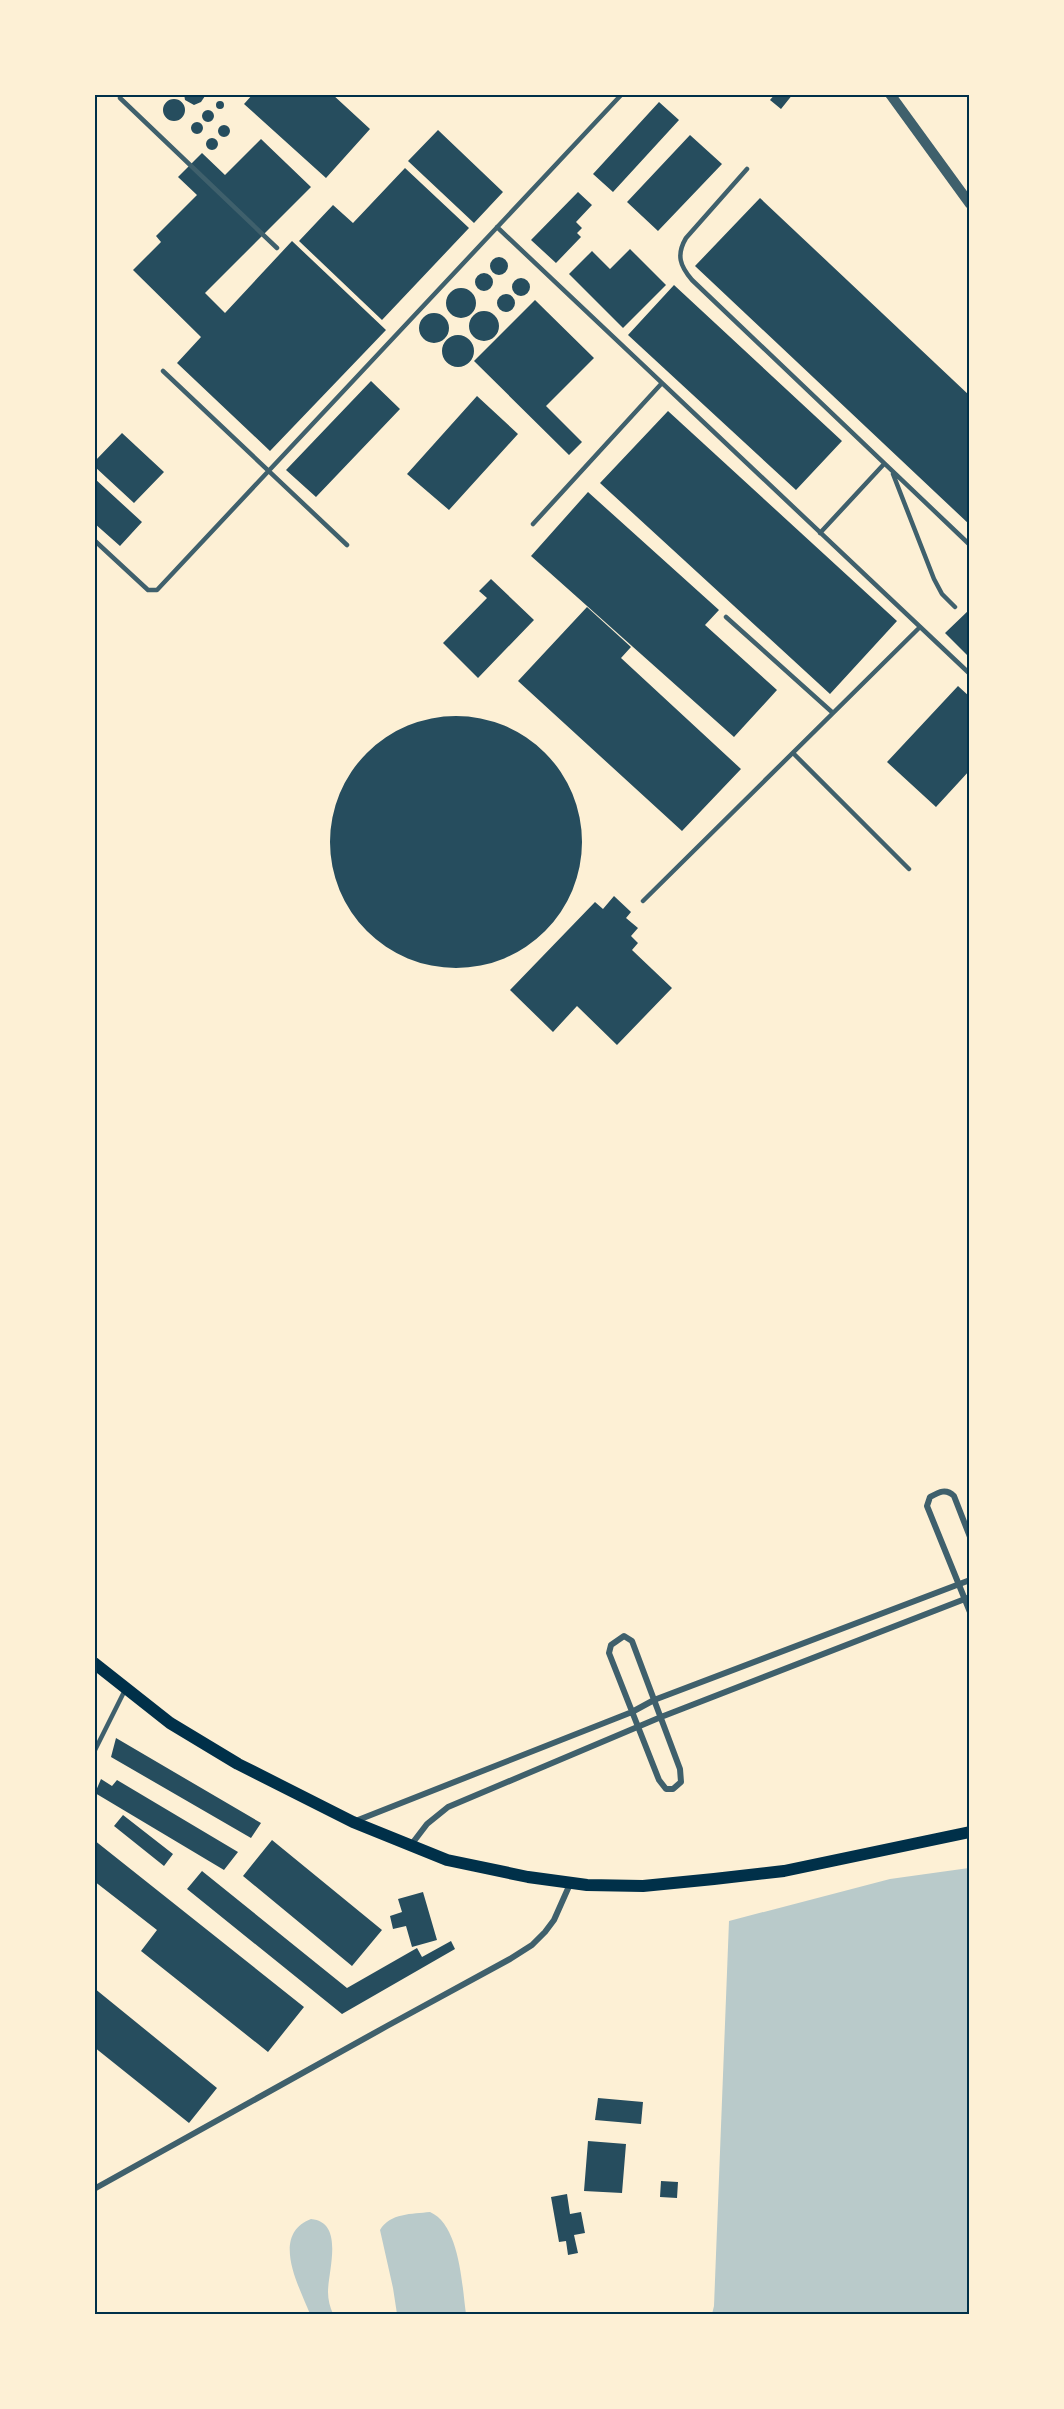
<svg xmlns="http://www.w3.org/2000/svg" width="1064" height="2409" font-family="Poppins,sans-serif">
<rect width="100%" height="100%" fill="#fdf0d5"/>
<path fill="#b9caca" d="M 969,1868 L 969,2314 L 712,2314 L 714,2306 L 729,1921 L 890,1879 Z
M 430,2212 C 460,2225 462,2286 466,2314 L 397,2314 L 393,2288 L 380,2230 C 390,2213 412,2214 430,2212 Z
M 311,2219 C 345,2222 328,2271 328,2292 C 328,2300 330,2307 333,2314 L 310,2314 C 299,2286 270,2235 311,2219 Z"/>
<path fill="#264d5e" d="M 184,94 L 205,94 L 205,96 L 201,102 L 194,105 L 185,100 Z
M 253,94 L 332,94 L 370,129 L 326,178 L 244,104 Z
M 775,94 L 793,94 L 781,109 L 770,100 Z
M163 110a11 11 0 1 1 22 0a11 11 0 1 1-22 0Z
M216 105a4 4 0 1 1 8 0a4 4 0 1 1-8 0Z
M 659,102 L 679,120 L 613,192 L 593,174 Z
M202 116a6 6 0 1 1 12 0a6 6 0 1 1-12 0Z
M191 128a6 6 0 1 1 12 0a6 6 0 1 1-12 0Z
M218 131a6 6 0 1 1 12 0a6 6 0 1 1-12 0Z
M 438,130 L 503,192 L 474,223 L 408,161 Z
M 690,135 L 722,164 L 658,231 L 627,202 Z
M206 144a6 6 0 1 1 12 0a6 6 0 1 1-12 0Z
M 261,139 L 311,187 L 205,293 L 225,313 L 292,241 L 386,330 L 270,451 L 177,363 L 201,337 L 133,270 L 161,242 L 156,236 L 197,195 L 178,177 L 202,153 L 225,175 Z
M 405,168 L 469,228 L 382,320 L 299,241 L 333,205 L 353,223 Z
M 578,192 L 592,205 L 576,222 L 582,228 L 577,233 L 581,237 L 556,263 L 531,240 Z
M 760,198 L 970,396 L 970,525 L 695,266 Z
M 630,249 L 666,285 L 623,328 L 569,274 L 592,251 L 610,269 Z
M490 266a9 9 0 1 1 18 0a9 9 0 1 1-18 0Z
M475 282a9 9 0 1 1 18 0a9 9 0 1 1-18 0Z
M512 287a9 9 0 1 1 18 0a9 9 0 1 1-18 0Z
M 674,285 L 842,441 L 796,490 L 628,335 Z
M446 303a15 15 0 1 1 30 0a15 15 0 1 1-30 0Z
M497 303a9 9 0 1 1 18 0a9 9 0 1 1-18 0Z
M 535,300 L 594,358 L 546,406 L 582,442 L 569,455 L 474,361 Z
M469 326a15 15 0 1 1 30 0a15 15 0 1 1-30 0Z
M419 328a15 15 0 1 1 30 0a15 15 0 1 1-30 0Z
M442 351a16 16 0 1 1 32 0a16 16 0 1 1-32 0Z
M 371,381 L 400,409 L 316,497 L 286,470 Z
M 477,396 L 518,434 L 449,510 L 407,474 Z
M 668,411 L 897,621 L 830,694 L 600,483 Z
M 122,433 L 164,472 L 134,503 L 94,466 L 94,462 Z
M 94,478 L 142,522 L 120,546 L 94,523 Z
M 588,492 L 719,610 L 705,625 L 777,690 L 734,737 L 531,556 Z
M 491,579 L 534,620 L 478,678 L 443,643 L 487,598 L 479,591 Z
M 587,607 L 631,647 L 621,658 L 741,769 L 682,831 L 518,681 Z
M 970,609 L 970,658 L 945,633 Z
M 958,686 L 970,697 L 970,770 L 936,807 L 887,762 Z
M330 842a126 126 0 1 1 252 0a126 126 0 1 1-252 0Z
M 614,896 L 631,912 L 626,918 L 638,928 L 631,936 L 638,943 L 632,950 L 672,988 L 617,1045 L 577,1006 L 553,1032 L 510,990 L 595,902 L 603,909 Z
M 116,1738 L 261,1823 L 251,1838 L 111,1757 Z
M 101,1779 L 112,1786 L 117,1780 L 238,1852 L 224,1870 L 95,1793 Z
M 123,1815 L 173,1854 L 164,1866 L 114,1826 Z
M 94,1840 L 304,2007 L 268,2052 L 141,1951 L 157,1930 L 94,1881 Z
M 272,1840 L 382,1930 L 352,1966 L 243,1876 Z
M 202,1871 L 347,1988 L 417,1948 L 422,1957 L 451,1941 L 455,1949 L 342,2014 L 187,1889 Z
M 423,1892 L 437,1940 L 412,1947 L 406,1926 L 393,1929 L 390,1916 L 402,1912 L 398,1899 Z
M 94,1988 L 217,2088 L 189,2123 L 94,2047 Z
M 598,2098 L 643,2102 L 641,2124 L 595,2120 Z
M 588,2141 L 626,2144 L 622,2193 L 584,2191 Z
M 661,2181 L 678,2182 L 677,2198 L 660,2197 Z
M 567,2194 L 570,2214 L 581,2212 L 585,2233 L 574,2235 L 578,2253 L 568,2255 L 566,2241 L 559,2242 L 551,2197 Z"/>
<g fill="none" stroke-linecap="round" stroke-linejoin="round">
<path stroke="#3f606c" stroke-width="4.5" d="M 120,98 L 277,248
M 747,169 L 686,238 C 676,255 680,266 692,280 L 970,545
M 497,227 L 970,674
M 163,371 L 347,545
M 893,474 L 934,579 L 942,594 L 955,607
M 533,524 L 662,383
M 820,533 L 884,464
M 94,540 L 148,590 L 157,590 L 622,94
M 726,617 L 833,713
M 793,753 L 909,869
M 643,901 L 920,627
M 94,1752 L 125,1690"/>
<path stroke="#3f606c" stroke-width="6" d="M 970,1537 L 954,1496 C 946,1488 939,1492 930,1497 L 927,1506 L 970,1612
M 624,1636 L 632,1641 L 680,1769 L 681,1782 L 673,1789 L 666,1789 L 659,1780 L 609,1653 L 611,1645 Z
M 353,1822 L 632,1712 L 654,1700 L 970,1580
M 411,1845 L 427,1824 L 448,1807 L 661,1717 L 970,1597
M 94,2189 L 387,2026 L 510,1959 L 532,1945 L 545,1932 L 554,1920 L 570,1884"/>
<path stroke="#3f606c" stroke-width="10" d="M 890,94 L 970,204"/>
<path stroke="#003049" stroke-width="12" d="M 94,1663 L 170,1723 L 238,1764 L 353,1822 L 447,1860 L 528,1877 L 587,1885 L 643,1886 L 714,1879 L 784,1871 L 970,1832"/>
</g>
<rect width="1064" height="2409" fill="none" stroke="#fdf0d5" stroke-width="192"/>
<rect x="96" y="96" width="872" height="2217" fill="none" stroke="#003049" stroke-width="2"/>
</svg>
